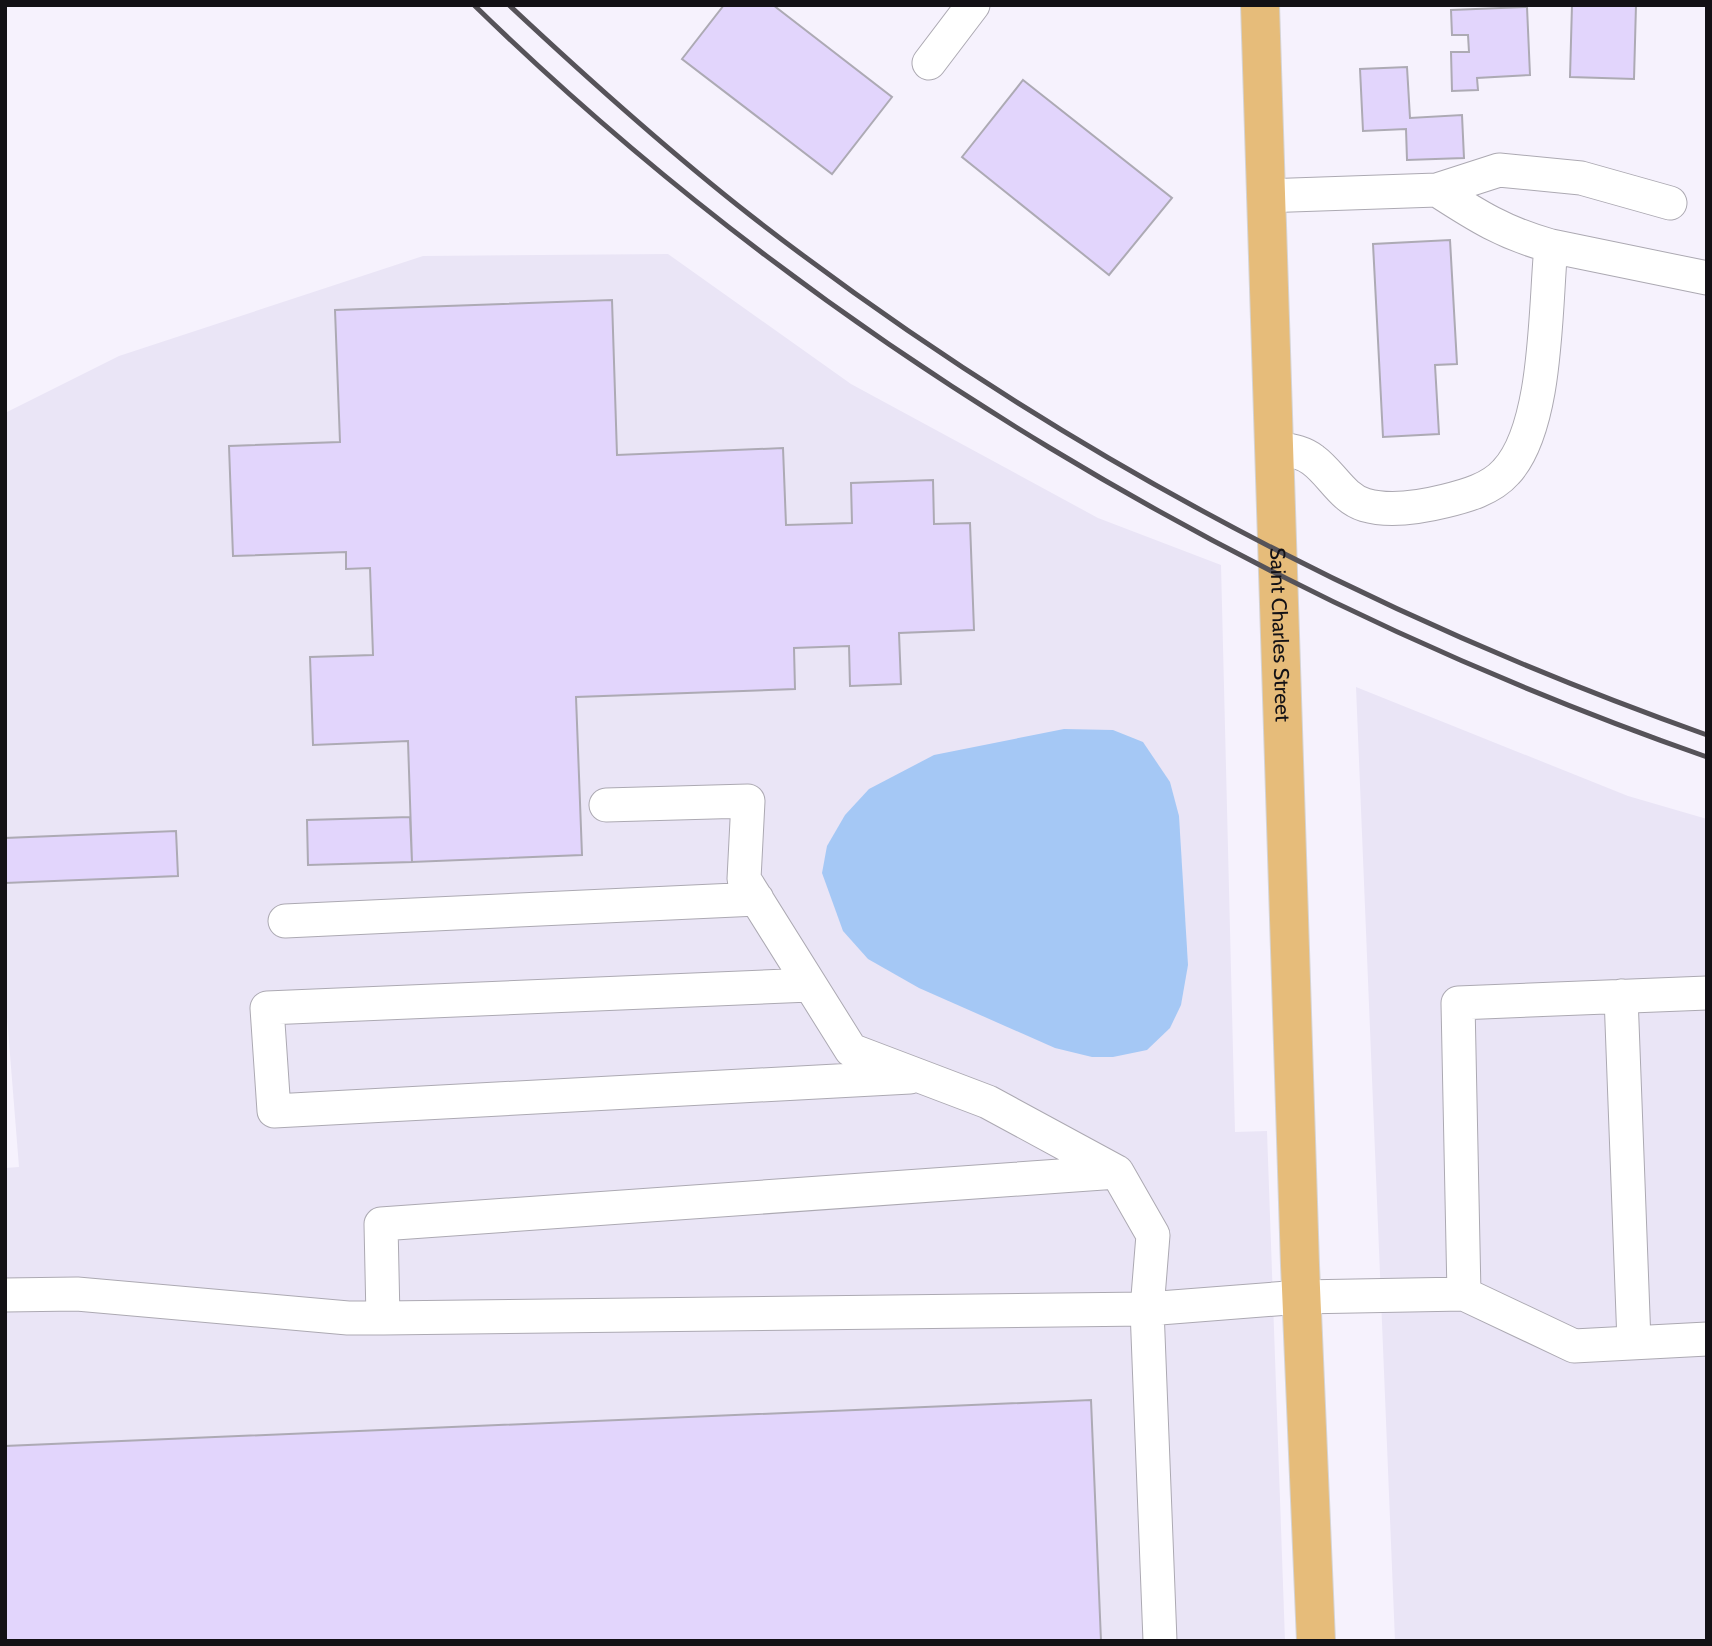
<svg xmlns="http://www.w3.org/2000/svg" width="1712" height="1646" font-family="Cabin,sans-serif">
<rect width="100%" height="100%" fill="#f6f2fd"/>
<path fill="#eae5f6" d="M 668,254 L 851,384 L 1098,518 L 1221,565 L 1235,1132 L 1267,1131 L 1285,1641 L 5,1641 L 5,1168 L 19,1167 L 5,992 L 5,413 L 119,356 L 423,256 Z
M 1356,687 L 1628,796 L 1707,819 L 1707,1641 L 1395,1641 Z"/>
<path fill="#a5c8f5" d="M 1064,729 L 1113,730 L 1143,742 L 1170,782 L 1179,816 L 1188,965 L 1181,1005 L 1170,1028 L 1147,1050 L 1113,1057 L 1092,1057 L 1055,1048 L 919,988 L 868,959 L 843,931 L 822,873 L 827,846 L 845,815 L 869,789 L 934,755 Z"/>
<path fill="#e2d5fc" stroke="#adaab4" stroke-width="2" d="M 724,5 L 773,5 L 892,97 L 832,174 L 682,59 Z
M 1572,5 L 1636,5 L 1634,79 L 1570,77 Z
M 1527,7 L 1530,75 L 1477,78 L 1478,90 L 1452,91 L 1451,52 L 1469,52 L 1468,35 L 1452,35 L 1451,10 Z
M 1407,67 L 1410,118 L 1462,115 L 1464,158 L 1407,160 L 1406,129 L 1363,131 L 1360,69 Z
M 1023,80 L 1172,198 L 1109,275 L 962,157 Z
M 1450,240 L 1457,364 L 1435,365 L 1439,434 L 1383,437 L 1373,244 Z
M 612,300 L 617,455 L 783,448 L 786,525 L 852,523 L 851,483 L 933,480 L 934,524 L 970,523 L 974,630 L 899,633 L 901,684 L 850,686 L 849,646 L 794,648 L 795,689 L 576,697 L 582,855 L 412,862 L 408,741 L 313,745 L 310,657 L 373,655 L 370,568 L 346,569 L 346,552 L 233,556 L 229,446 L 340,442 L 335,310 Z
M 410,817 L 412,862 L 308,865 L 307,820 Z
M 176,831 L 178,876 L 5,883 L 5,838 Z
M 1091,1400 L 1101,1641 L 5,1641 L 5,1446 Z"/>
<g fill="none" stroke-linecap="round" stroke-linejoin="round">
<defs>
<path id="minor" d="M 929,63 L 973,5
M 1437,190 C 1477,216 1504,233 1551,246
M 1264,196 L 1437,190 L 1499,170 L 1581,178 L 1670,203
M 1273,447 C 1287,450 1302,451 1313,460 C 1332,474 1342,498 1365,505 C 1389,512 1421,507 1445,501 C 1466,496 1491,489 1506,472 C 1548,427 1545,307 1551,246 L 1707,278
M 606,805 L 748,801 L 744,879 L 851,1050 L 988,1102 L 1117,1172 L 1153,1235 L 1147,1309 L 383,1318 L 381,1224 L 1117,1172
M 285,921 L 757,899
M 810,985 L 267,1008 L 274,1111 L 910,1077
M 1621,996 L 1634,1342
M 1464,1294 L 1574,1346 L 1707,1339
M 5,1295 L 77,1294 L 348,1318 L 383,1318
M 1160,1641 L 1147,1309 L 1301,1297 L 1464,1294 L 1458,1003 L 1707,993"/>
<g id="major">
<path id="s1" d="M 1260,5 L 1300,1265 L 1316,1641"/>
</g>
</defs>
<use href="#minor" stroke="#aca9b2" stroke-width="35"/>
<use href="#major" stroke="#d5d4d5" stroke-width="40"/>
<use href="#minor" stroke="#fff" stroke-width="33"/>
<use href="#major" stroke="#e6bc7a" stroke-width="38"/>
<path stroke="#565359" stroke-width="5" d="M 474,5 C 821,343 1251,597 1707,757
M 509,5 C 587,78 666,149 750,215 C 1039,440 1363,613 1707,735"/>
</g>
<g text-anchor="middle" stroke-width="6" stroke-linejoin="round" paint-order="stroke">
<g font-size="21" fill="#131115" stroke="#fff">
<text dy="7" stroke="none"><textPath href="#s1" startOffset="630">Saint Charles Street</textPath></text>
</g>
</g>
<rect width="1712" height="1646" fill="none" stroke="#131115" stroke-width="14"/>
</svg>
